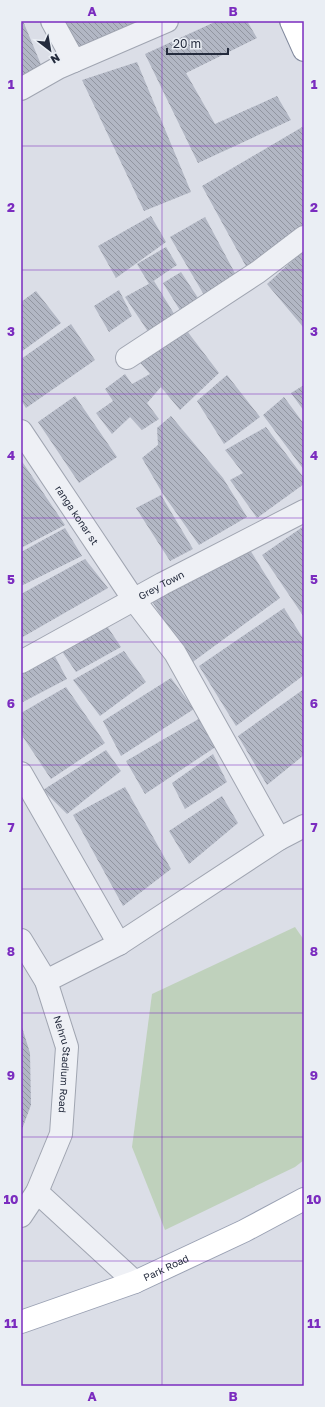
<svg xmlns="http://www.w3.org/2000/svg" width="325" height="1407" font-family="'Golos Text',sans-serif">
<defs>
<pattern id="building-back-hatch" width="6" height="6" patternUnits="userSpaceOnUse"><rect width="6" height="6" fill="#b2b7c4"/><path d="M-1 5l2 2M0 0l6 6M5-1l2 2" fill="none" stroke="#9195a0"/></pattern>
</defs>
<rect width="100%" height="100%" fill="#dbdee7"/>
<path fill="#bfd1bc" d="M 295,927 L 304,940 L 304,1160 L 295,1167 L 165,1230 L 132,1147 L 152,994 Z"/>
<path fill="url(#building-back-hatch)" d="M 21,21 L 23,21 L 42,67 L 21,79 Z
M 61,21 L 138,21 L 76,48 Z
M 217,21 L 247,21 L 257,38 L 186,73 L 215,124 L 277,96 L 291,120 L 198,163 L 145,54 Z
M 137,62 L 191,192 L 144,211 L 82,80 Z
M 304,126 L 304,227 L 248,270 L 202,186 Z
M 151,216 L 166,242 L 116,278 L 98,246 Z
M 205,217 L 237,277 L 207,300 L 170,237 Z
M 166,247 L 177,265 L 149,284 L 137,264 Z
M 304,250 L 304,328 L 267,284 Z
M 181,272 L 200,301 L 183,315 L 163,283 Z
M 154,281 L 176,317 L 151,336 L 125,297 Z
M 119,290 L 132,316 L 109,332 L 94,306 Z
M 36,291 L 61,323 L 21,352 L 21,302 Z
M 71,324 L 95,360 L 26,408 L 21,400 L 21,359 Z
M 184,327 L 219,373 L 180,410 L 161,387 L 147,403 L 159,419 L 142,430 L 130,417 L 112,434 L 96,413 L 113,401 L 105,389 L 125,374 L 132,384 L 150,374 L 137,359 Z
M 227,375 L 260,417 L 224,444 L 197,401 Z
M 304,385 L 304,411 L 291,393 Z
M 75,396 L 117,457 L 79,483 L 38,422 Z
M 284,397 L 304,424 L 304,470 L 263,415 Z
M 171,416 L 223,478 L 247,517 L 199,545 L 163,494 L 142,458 L 158,445 L 157,428 Z
M 266,427 L 304,478 L 304,484 L 257,518 L 230,480 L 243,473 L 225,450 Z
M 21,460 L 65,525 L 21,548 Z
M 161,495 L 193,549 L 170,561 L 136,508 Z
M 304,526 L 304,617 L 262,555 Z
M 65,528 L 82,556 L 21,586 L 21,552 Z
M 245,542 L 280,598 L 190,664 L 147,593 Z
M 85,559 L 108,588 L 21,638 L 21,594 Z
M 284,608 L 304,640 L 304,675 L 236,726 L 199,666 Z
M 105,623 L 121,647 L 76,672 L 59,647 Z
M 52,651 L 67,679 L 21,703 L 21,667 Z
M 124,651 L 146,682 L 100,716 L 73,680 Z
M 171,678 L 194,709 L 121,756 L 103,721 Z
M 66,687 L 105,743 L 51,779 L 21,734 L 21,713 Z
M 304,689 L 304,755 L 267,785 L 238,736 Z
M 202,717 L 217,746 L 145,794 L 126,761 Z
M 106,750 L 121,771 L 67,814 L 43,790 Z
M 213,754 L 227,782 L 185,809 L 172,783 Z
M 125,787 L 171,869 L 123,906 L 73,815 Z
M 222,796 L 238,823 L 189,864 L 169,831 Z
M 21,1024 L 30,1053 L 31,1105 L 21,1132 Z"/>
<g fill="none" stroke-linecap="round" stroke-linejoin="round">
<defs>
<g id="minor">
<path d="M 52,21 L 74,61"/>
<path d="M 21,89 L 58,68 L 167,21"/>
<path d="M 127,358 L 258,272 L 304,237"/>
<path id="s1" d="M 21,431 L 134,600 L 175,653 L 279,839"/>
<path id="s2" d="M 21,662 L 162,584 L 304,511"/>
<path d="M 21,773 L 119,944"/>
<path id="s3" d="M 21,940 L 46,981 L 67,1047 L 61,1134 L 37,1192 L 21,1216"/>
<path d="M 46,981 L 119,944 L 279,839 L 304,826"/>
<path d="M 37,1192 L 135,1282"/>
</g>
<g id="major">
<path id="s4" d="M 21,1322 L 135,1282 L 244,1231 L 304,1199"/>
</g>
<path id="highway" d="M 291,21 L 304,50"/>
</defs>
<use href="#minor" stroke="#a0a5b1" stroke-width="24"/>
<use href="#major" stroke="#9aa1b3" stroke-width="24"/>
<use href="#highway" stroke="#828a9e" stroke-width="24"/>
<use href="#minor" stroke="#eef0f5" stroke-width="22"/>
<use href="#major" stroke="#fff" stroke-width="22"/>
<use href="#highway" stroke="#fff" stroke-width="22"/>
</g>
<path fill="none" stroke="#7b2cbf" stroke-width="1" stroke-opacity="0.55" d="M 162,21 L 162,1386M 21,146 L 304,146M 21,270 L 304,270M 21,394 L 304,394M 21,518 L 304,518M 21,642 L 304,642M 21,765 L 304,765M 21,889 L 304,889M 21,1013 L 304,1013M 21,1137 L 304,1137M 21,1261 L 304,1261"/>
<g text-anchor="middle" stroke-width="3.5" stroke-linejoin="round" paint-order="stroke">
<g font-size="10" fill="#242b3d" stroke="#eaeef4">
<text dy="4" stroke="none"><textPath href="#s1" startOffset="101">ranga konar st</textPath></text>
<text dy="4" stroke="none"><textPath href="#s2" startOffset="160">Grey Town</textPath></text>
<text dy="4" stroke="none"><textPath href="#s3" startOffset="134">Nehru Stadium Road</textPath></text>
<text dy="4" stroke="none"><textPath href="#s4" startOffset="155">Park Road</textPath></text>
</g>
</g>
<rect width="325" height="1407" fill="none" stroke="#eaeef4" stroke-width="44"/>
<g transform="translate(50 50) rotate(149)" stroke="#eaeef4" stroke-width="3" paint-order="stroke">
<path d="M0-3L7 15L0 10L-7 15Z" fill="#242b3d"/>
<text y="-6" font-size="11" font-weight="bold" text-anchor="middle" fill="#242b3d">N</text>
</g>
<path d="M167 48v6h61v-6" fill="none" stroke="#242b3d" stroke-width="2"/>
<text x="173" y="48" font-size="12" fill="#242b3d" stroke="#eaeef4" stroke-width="3" paint-order="stroke">20 m</text>
<rect x="22" y="22" width="281" height="1363" fill="none" stroke="#7b2cbf" stroke-width="1.5"/>
<g font-size="13" text-anchor="middle" font-weight="bold" fill="#7b2cbf">
<text x="92" y="16">A</text>
<text x="233" y="16">B</text>
<text x="11" y="89">1</text>
<text x="314" y="89">1</text>
<text x="11" y="212">2</text>
<text x="314" y="212">2</text>
<text x="11" y="336">3</text>
<text x="314" y="336">3</text>
<text x="11" y="460">4</text>
<text x="314" y="460">4</text>
<text x="11" y="584">5</text>
<text x="314" y="584">5</text>
<text x="11" y="708">6</text>
<text x="314" y="708">6</text>
<text x="11" y="832">7</text>
<text x="314" y="832">7</text>
<text x="11" y="956">8</text>
<text x="314" y="956">8</text>
<text x="11" y="1080">9</text>
<text x="314" y="1080">9</text>
<text x="11" y="1204">10</text>
<text x="314" y="1204">10</text>
<text x="11" y="1328">11</text>
<text x="314" y="1328">11</text>
<text x="92" y="1401">A</text>
<text x="233" y="1401">B</text>
</g>
</svg>
